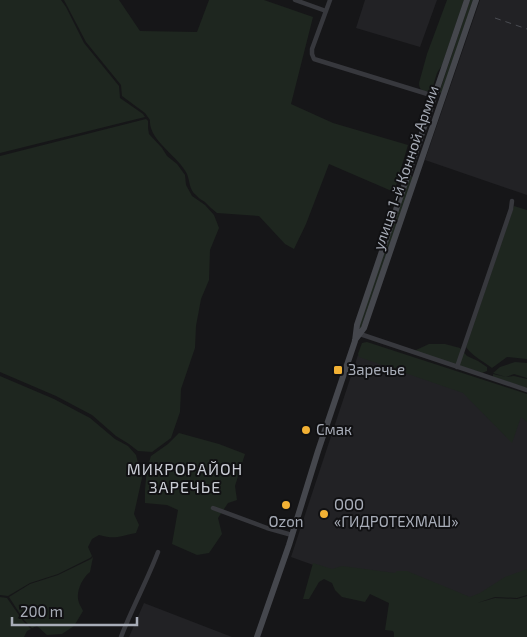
<svg xmlns="http://www.w3.org/2000/svg" width="527" height="637" font-family="'Exo 2',sans-serif">
<rect width="100%" height="100%" fill="#161618"/>
<path fill="#222225" d="M 365,0 L 437,0 L 420,47 L 356,28 Z
M 480,0 L 527,0 L 527,195 L 425,160 Z
M 358,355 L 466,393 L 521,414 L 527,420 L 527,572 L 471,600 L 330,571 L 291,557 Z
M 144,603 L 232,637 L 129,637 Z"/>
<path fill="#1e261f" d="M 0,0 L 61,0 L 66,7 L 84,43 L 119,86 L 120,98 L 143,114 L 145,117 L 0,153 Z
M 64,0 L 119,0 L 140,31 L 197,32 L 209,0 L 264,0 L 313,17 L 291,104 L 333,123 L 408,145 L 394,192 L 329,164 L 306,224 L 294,249 L 285,244 L 259,216 L 217,213 C 213,210 209,206 205,202 C 202,200 198,198 196,195 C 189,190 190,181 187,174 C 179,157 148,140 150,120 L 145,113 L 122,96 L 121,85 L 86,42 Z
M 447,0 L 464,0 L 442,65 L 437,73 L 432,89 L 430,91 C 423,92 419,90 419,83 L 427,54 Z
M 470,0 L 473,0 L 442,92 L 440,93 L 440,90 Z
M 146,119 L 148,121 L 148,128 L 149,134 L 162,148 L 167,156 L 177,164 L 185,175 L 186,185 L 192,196 L 205,205 L 214,215 L 219,228 L 210,250 L 209,280 L 201,299 L 196,326 L 195,348 L 181,389 L 180,412 L 171,438 L 152,452 L 138,451 L 129,444 L 116,436 L 92,415 L 56,396 L 0,372 L 0,156 Z
M 411,176 L 413,178 L 361,328 L 359,328 L 360,323 L 410,177 Z
M 514,206 L 527,210 L 527,359 L 507,357 L 492,368 C 483,361 472,356 466,347 Z
M 367,342 L 527,394 L 527,422 L 521,417 L 512,443 L 463,393 L 359,357 L 358,354 L 362,343 Z
M 429,344 L 445,344 L 460,348 L 467,356 L 478,361 L 487,367 L 487,371 L 482,373 L 414,351 Z
M 515,362 L 527,363 L 527,378 L 514,374 L 506,377 L 493,373 L 500,367 Z
M 493,374 L 506,377 L 514,376 L 527,379 L 527,388 L 493,377 Z
M 0,376 L 54,399 L 90,418 L 115,439 L 128,446 L 136,455 L 142,478 L 134,514 L 139,525 L 136,533 C 119,536 116,540 99,535 L 92,539 L 88,547 L 92,556 L 90,558 L 58,574 L 30,583 L 8,596 L 0,595 Z
M 179,433 L 219,444 L 245,454 L 235,486 L 237,500 L 228,503 L 218,518 L 222,534 L 209,553 L 197,555 L 172,544 L 178,510 L 167,505 L 145,503 L 145,490 L 147,468 L 151,456 L 168,444 Z
M 93,557 L 90,572 C 82,578 75,593 79,603 C 80,606 82,608 83,611 L 74,626 L 62,634 L 47,635 L 37,626 L 32,628 L 24,620 L 9,597 L 30,584 L 58,575 L 91,559 Z
M 313,563 L 332,569 L 342,566 L 395,573 L 397,571 L 407,571 L 470,597 L 480,593 L 505,577 L 527,569 L 527,595 L 517,598 L 495,597 L 477,603 L 495,598 L 517,599 L 527,596 L 527,637 L 394,637 L 394,633 L 393,631 L 385,630 L 389,603 L 370,594 L 365,602 L 342,597 L 335,590 L 332,583 L 324,579 L 319,582 L 309,599 L 303,599 Z
M 0,597 L 7,598 L 23,621 L 31,629 L 27,631 L 24,637 L 0,637 Z"/>
<g fill="none" stroke-linecap="round" stroke-linejoin="round">
<path stroke="#37383d" stroke-width="4.5" d="M 295,0 L 326,11
M 330,0 L 312,49 L 312,54 L 314,59 L 434,96
M 360,334 L 527,390
M 457,367 L 511,209 L 512,201
M 213,508 L 267,528 L 292,535
M 121,637 C 132,608 147,581 158,552"/>
<path stroke="#45474d" stroke-width="6" d="M 355,340 L 364,328 L 476,0
M 257,637 L 289,545 L 318,451 L 355,341 L 357,325 L 467,0"/>
<path stroke="#4a4c52" stroke-width="1" stroke-dasharray="6 5" stroke-linecap="butt" d="M 495,18 L 527,29"/>
</g>
<g fill="#f2b134" stroke="#111113" stroke-width="2">
<rect x="333" y="365" width="10" height="10" rx="2.5"/>
<circle cx="306" cy="430" r="5"/>
<circle cx="286" cy="505" r="5"/>
<circle cx="324" cy="514" r="5"/>
</g>
<g text-anchor="middle" stroke-width="4" stroke-linejoin="round" paint-order="stroke">
<g font-size="15" fill="#a8adb8" stroke="#111113">
<text transform="translate(406 168) rotate(-71)" y="5">улица 1-й Конной Армии</text>
</g>
<g font-size="15" fill="#a8adb8" stroke="#111113" text-anchor="start">
<text x="348" y="375">Заречье</text>
<text x="316" y="435">Смак</text>
<text x="334" y="510">ООО<tspan x="334" dy="17">«ГИДРОТЕХМАШ»</tspan></text>
<text x="286" y="527" text-anchor="middle">Ozon</text>
</g>
<g font-size="16" letter-spacing="1" fill="#c9ccd4" stroke="#111113">
<text x="185" y="475">МИКРОРАЙОН<tspan x="185" dy="18">ЗАРЕЧЬЕ</tspan></text>
</g>
</g>
<path d="M12 617v8h125v-8" fill="none" stroke="#a8adb8" stroke-width="2.5"/>
<text x="20" y="617" font-size="15" fill="#a8adb8" stroke="#111113" stroke-width="4" paint-order="stroke">200 m</text>
</svg>
